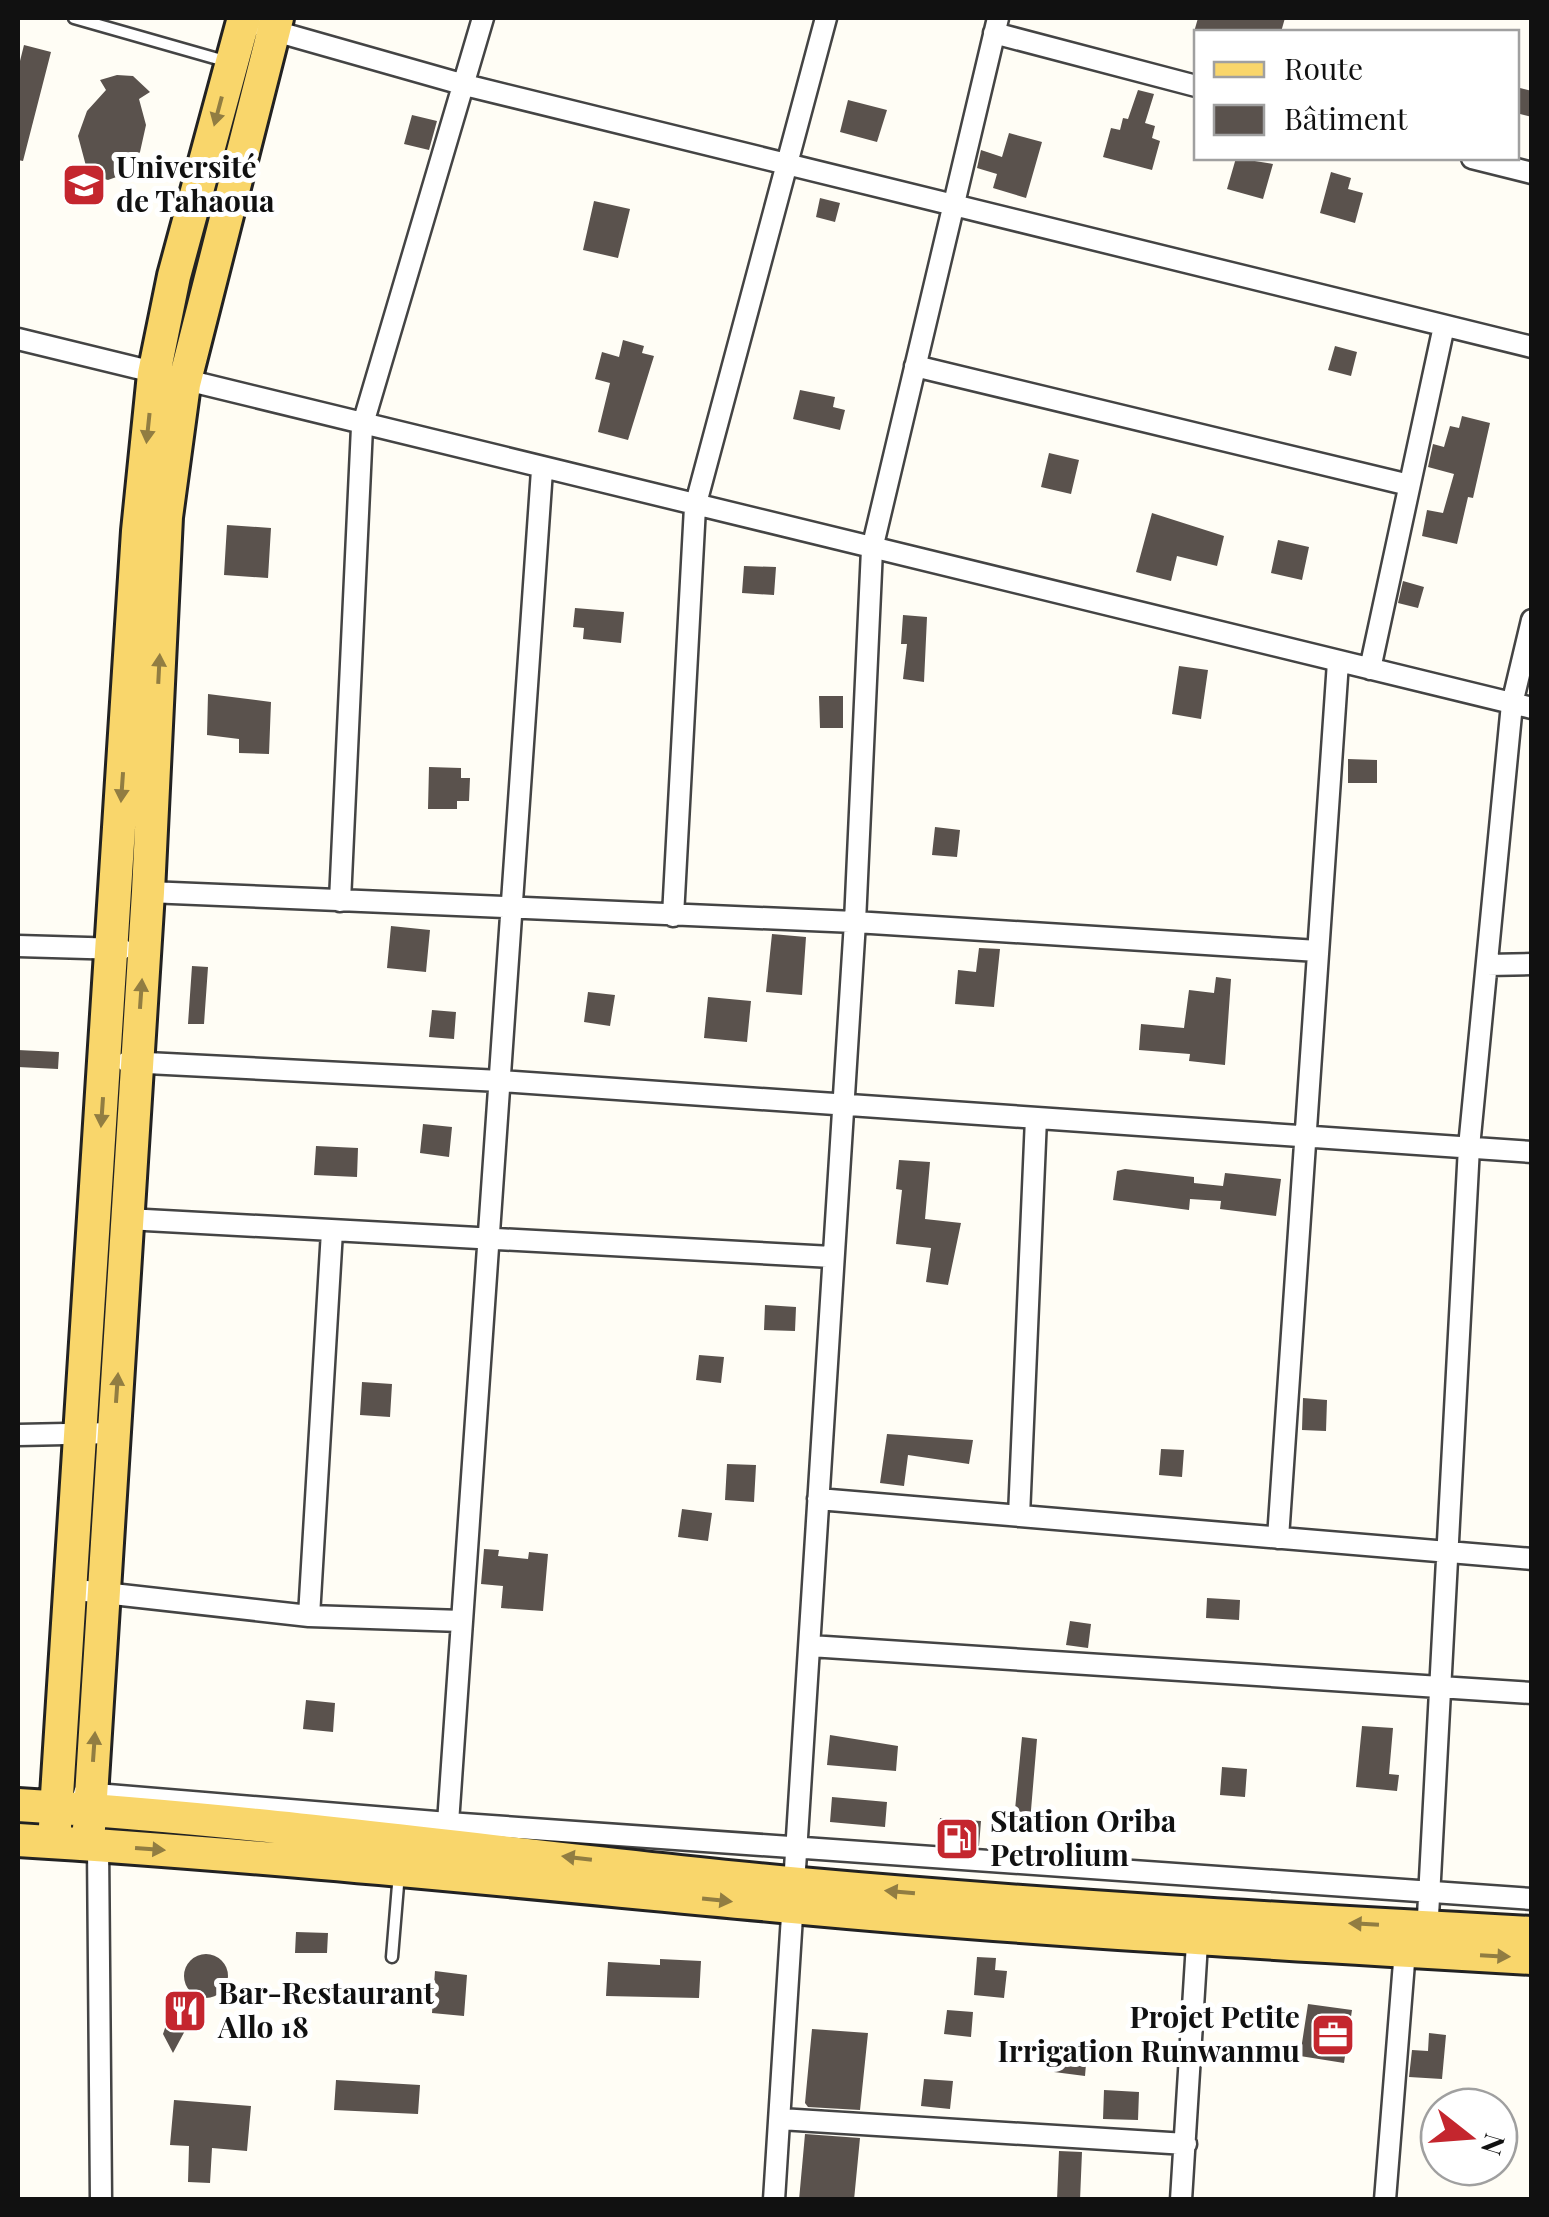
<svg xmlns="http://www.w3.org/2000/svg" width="1549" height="2217" font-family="'Playfair Display',serif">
<rect width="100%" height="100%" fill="#fffdf5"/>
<path fill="#5a524d" d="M 1198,18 L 1285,18 L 1281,32 L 1194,32 Z
M 24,45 L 51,52 L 23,161 L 18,160 L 18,69 Z
M 117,75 L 133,76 L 150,92 L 139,99 L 146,125 L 140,152 L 122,175 L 108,180 L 94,176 L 86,166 L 78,136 L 87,111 L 106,90 L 100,80 Z
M 1516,87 L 1532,91 L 1532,117 L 1516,113 Z
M 1138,90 L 1154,94 L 1145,123 L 1155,126 L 1152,138 L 1160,141 L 1152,170 L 1103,157 L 1111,128 L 1120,130 L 1123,118 L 1128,119 Z
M 848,100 L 887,110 L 877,142 L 840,132 Z
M 412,115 L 437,121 L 429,150 L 404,144 Z
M 1009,133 L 1042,142 L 1026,198 L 993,188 L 997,174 L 977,168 L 981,150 L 1002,157 Z
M 1236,158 L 1273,164 L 1263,199 L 1227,189 Z
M 1331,172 L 1351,178 L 1348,189 L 1363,193 L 1355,223 L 1320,213 Z
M 820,198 L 840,203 L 835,222 L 816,217 Z
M 594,201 L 630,209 L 618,258 L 583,250 Z
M 623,340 L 644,346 L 642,353 L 654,356 L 628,440 L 598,432 L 610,383 L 595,379 L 602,352 L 619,357 Z
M 1335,346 L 1357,352 L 1351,376 L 1328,370 Z
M 800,390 L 835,397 L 833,407 L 845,410 L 840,430 L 793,419 Z
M 1462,416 L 1490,423 L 1473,498 L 1468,497 L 1457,544 L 1422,536 L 1427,510 L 1443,513 L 1454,474 L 1428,467 L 1433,444 L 1444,447 L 1450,426 L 1459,428 Z
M 1049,453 L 1079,460 L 1071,494 L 1041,487 Z
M 1152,513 L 1224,536 L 1217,566 L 1177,556 L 1171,581 L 1136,572 Z
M 227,525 L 271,528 L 268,578 L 224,575 Z
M 1278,540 L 1309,547 L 1302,580 L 1271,573 Z
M 744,566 L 776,567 L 774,595 L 742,593 Z
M 1403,581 L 1424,587 L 1418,608 L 1398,603 Z
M 575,608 L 624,612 L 621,643 L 583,639 L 584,628 L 573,627 Z
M 903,615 L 927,617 L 924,682 L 903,679 L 907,644 L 901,644 Z
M 1179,666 L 1208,670 L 1201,719 L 1172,714 Z
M 208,694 L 271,702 L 269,754 L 239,753 L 239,739 L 207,735 Z
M 819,696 L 843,696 L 843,728 L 820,728 Z
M 1348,759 L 1377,760 L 1377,783 L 1348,783 Z
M 429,767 L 461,768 L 461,778 L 470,778 L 469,801 L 457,801 L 457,809 L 428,809 Z
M 935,827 L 960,830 L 957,857 L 932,855 Z
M 391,926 L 430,930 L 426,972 L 387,968 Z
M 772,934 L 806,937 L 802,995 L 766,992 Z
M 979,948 L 1000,949 L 994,1007 L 955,1004 L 958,970 L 976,972 Z
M 192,966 L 208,967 L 204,1024 L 188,1024 Z
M 1216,977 L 1231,979 L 1225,1065 L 1189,1061 L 1190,1054 L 1139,1050 L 1141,1024 L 1184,1028 L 1189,990 L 1214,993 Z
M 588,992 L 615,995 L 610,1026 L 584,1022 Z
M 708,997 L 751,1001 L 747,1042 L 704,1038 Z
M 432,1010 L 456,1012 L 454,1039 L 429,1037 Z
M 18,1050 L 59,1052 L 58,1069 L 18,1067 Z
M 423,1124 L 452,1127 L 449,1157 L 420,1153 Z
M 316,1146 L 358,1148 L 357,1177 L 314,1175 Z
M 899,1160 L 930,1162 L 925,1219 L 961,1223 L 948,1285 L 926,1282 L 931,1248 L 896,1244 L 902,1190 L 896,1189 Z
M 1125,1169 L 1194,1177 L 1194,1183 L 1223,1186 L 1225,1173 L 1281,1179 L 1276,1216 L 1220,1209 L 1221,1201 L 1190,1199 L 1189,1210 L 1113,1200 L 1117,1171 Z
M 765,1305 L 796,1307 L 795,1331 L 764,1330 Z
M 699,1355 L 724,1357 L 721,1383 L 696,1380 Z
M 362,1382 L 392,1384 L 390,1417 L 360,1415 Z
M 1303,1398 L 1327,1400 L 1326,1431 L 1302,1430 Z
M 887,1434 L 973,1440 L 969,1464 L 908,1455 L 904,1486 L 880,1483 Z
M 1161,1449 L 1184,1450 L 1182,1477 L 1159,1475 Z
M 727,1464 L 756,1465 L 754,1502 L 725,1500 Z
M 682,1509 L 712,1513 L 708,1541 L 678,1537 Z
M 484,1549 L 499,1550 L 498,1556 L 528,1559 L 529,1552 L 548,1554 L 543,1611 L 501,1608 L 503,1586 L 481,1584 Z
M 1207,1598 L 1240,1600 L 1239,1620 L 1206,1618 Z
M 1070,1621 L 1091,1624 L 1088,1648 L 1066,1645 Z
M 306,1700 L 335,1703 L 333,1732 L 303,1729 Z
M 1362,1726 L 1393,1728 L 1389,1774 L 1399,1775 L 1397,1791 L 1356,1787 Z
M 830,1735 L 898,1746 L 896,1771 L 827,1765 Z
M 1022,1737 L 1037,1739 L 1030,1822 L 1014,1820 Z
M 1222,1767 L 1247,1769 L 1245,1797 L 1220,1795 Z
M 832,1797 L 887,1802 L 885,1827 L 830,1822 Z
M 940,1818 L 981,1821 L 979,1846 L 938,1837 Z
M 296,1932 L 328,1933 L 327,1953 L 295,1953 Z
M184 1976a22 22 0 1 1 44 0a22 22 0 1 1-44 0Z
M 977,1957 L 996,1958 L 995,1970 L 1007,1971 L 1004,1998 L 974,1995 Z
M 660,1959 L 701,1961 L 699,1998 L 606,1996 L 608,1962 L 660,1965 Z
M 435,1971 L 467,1975 L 464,2016 L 432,2013 Z
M 1308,2004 L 1352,2010 L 1344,2063 L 1300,2056 Z
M 947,2010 L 973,2012 L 971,2037 L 944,2034 Z
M 168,2019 L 181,2020 L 187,2027 L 173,2053 L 163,2034 Z
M 812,2029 L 868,2033 L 860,2110 L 808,2107 L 805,2103 Z
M 1429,2033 L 1446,2035 L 1442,2079 L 1409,2077 L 1412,2050 L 1428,2051 Z
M 1057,2049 L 1087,2052 L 1085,2076 L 1054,2072 Z
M 924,2079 L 953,2081 L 950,2109 L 921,2106 Z
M 336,2080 L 420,2085 L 418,2114 L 334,2110 Z
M 1104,2090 L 1139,2092 L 1138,2120 L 1103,2119 Z
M 174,2100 L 251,2106 L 247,2151 L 212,2148 L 210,2183 L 188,2182 L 189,2146 L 170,2145 Z
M 805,2134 L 860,2138 L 854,2200 L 799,2200 Z
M 1059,2151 L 1082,2152 L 1080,2200 L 1057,2200 Z"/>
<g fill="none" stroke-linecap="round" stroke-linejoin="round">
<defs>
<path id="service" d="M 74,18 L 225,61
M 392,1957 L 399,1873"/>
<path id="minor" d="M 264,28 L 465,85 L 1532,347
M 994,33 L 1196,86
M 1472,158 L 1532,173
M 18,339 L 1532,708
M 915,366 L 1409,485
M 1370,669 L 1444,326
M 148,892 L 855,922 L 1318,951
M 340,901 L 362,427 L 483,18
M 673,916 L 695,507 L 826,18
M 18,946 L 122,949
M 1487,965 L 1532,964
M 127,1062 L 500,1081 L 1532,1152
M 127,1219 L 832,1257
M 18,1435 L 114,1433
M 818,1499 L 1532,1559
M 1019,1516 L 1036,1118
M 1278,1538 L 1338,662
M 68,1589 L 309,1616 L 462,1621
M 309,1616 L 332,1231
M 810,1646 L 1532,1693
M 84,1793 L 448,1823 L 1532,1899
M 448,1823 L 542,470
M 98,1845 L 101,2200
M 1427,1935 L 1469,1147 L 1512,704 L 1532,620
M 780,2119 L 1186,2144
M 774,2200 L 855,922 L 872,549 L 998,18
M 1181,2200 L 1198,1927
M 1385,2200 L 1405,1950"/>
<path id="primary" d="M 18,1805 C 280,1821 539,1860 800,1884 C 1044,1906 1287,1920 1532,1933
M 18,1840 C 277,1856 534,1883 793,1907 C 1039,1930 1285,1944 1532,1958
M 54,1842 L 138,531 L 154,374 L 174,276 L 244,18
M 88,1844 L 148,892 L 166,517 L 184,384 L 277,18"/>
</defs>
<use href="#service" stroke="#444" stroke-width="15"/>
<use href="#minor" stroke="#444" stroke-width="25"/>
<use href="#primary" stroke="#222" stroke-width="38"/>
<use href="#service" stroke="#fff" stroke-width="10"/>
<use href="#minor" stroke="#fff" stroke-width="20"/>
<use href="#primary" stroke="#f9d66b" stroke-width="32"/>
</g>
<defs><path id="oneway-solid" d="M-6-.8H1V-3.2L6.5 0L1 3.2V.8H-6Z" transform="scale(2.5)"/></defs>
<g fill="#917d42">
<use href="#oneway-solid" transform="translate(218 111) rotate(105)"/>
<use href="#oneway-solid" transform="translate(148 428) rotate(96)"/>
<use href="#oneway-solid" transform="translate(159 669) rotate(-87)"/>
<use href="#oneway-solid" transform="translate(122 787) rotate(94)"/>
<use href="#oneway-solid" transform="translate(141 994) rotate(-86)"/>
<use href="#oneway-solid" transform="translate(102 1112) rotate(94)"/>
<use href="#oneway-solid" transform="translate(117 1388) rotate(-86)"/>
<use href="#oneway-solid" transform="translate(94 1747) rotate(-86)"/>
<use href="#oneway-solid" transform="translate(150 1849) rotate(4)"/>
<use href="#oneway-solid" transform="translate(577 1858) rotate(-173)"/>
<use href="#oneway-solid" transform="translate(900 1892) rotate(-175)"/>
<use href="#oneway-solid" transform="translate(717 1900) rotate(6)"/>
<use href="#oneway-solid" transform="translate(1364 1924) rotate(-177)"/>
<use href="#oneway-solid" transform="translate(1495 1956) rotate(3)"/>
</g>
<defs>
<symbol id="university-square" viewBox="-11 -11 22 22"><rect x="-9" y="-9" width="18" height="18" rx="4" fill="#c4262e" stroke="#fff"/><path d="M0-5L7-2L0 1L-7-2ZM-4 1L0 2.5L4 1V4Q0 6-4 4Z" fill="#fff"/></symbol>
<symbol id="fuel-square" viewBox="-11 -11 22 22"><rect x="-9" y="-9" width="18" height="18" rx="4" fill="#c4262e" stroke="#fff"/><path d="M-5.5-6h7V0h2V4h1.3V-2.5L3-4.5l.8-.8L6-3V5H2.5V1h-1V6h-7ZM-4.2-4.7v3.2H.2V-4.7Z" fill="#fff"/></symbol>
<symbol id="restaurant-square" viewBox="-11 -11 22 22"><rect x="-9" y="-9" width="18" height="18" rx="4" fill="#c4262e" stroke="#fff"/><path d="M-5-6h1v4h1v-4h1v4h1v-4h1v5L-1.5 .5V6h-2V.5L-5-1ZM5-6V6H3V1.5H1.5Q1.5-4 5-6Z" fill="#fff"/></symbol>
<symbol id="office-square" viewBox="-11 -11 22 22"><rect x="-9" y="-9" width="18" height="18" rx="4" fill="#c4262e" stroke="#fff"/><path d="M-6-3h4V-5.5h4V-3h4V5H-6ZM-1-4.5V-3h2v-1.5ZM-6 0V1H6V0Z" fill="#fff"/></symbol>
</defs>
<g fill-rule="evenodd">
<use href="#university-square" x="59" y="160" width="50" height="50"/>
<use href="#fuel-square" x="932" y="1814" width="50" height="50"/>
<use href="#restaurant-square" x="160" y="1986" width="50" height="50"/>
<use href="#office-square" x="1308" y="2010" width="50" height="50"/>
</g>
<g text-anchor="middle" stroke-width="10" stroke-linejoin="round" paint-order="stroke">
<g font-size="30" font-weight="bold" fill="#111" stroke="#fff" text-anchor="start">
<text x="116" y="178">Université<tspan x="116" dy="34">de Tahaoua</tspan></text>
<text x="990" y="1832">Station Oriba<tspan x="990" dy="34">Petrolium</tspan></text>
<text x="218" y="2004">Bar-Restaurant<tspan x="218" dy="34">Allo 18</tspan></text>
<text x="1300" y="2028" text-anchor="end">Projet Petite<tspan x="1300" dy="34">Irrigation Runwanmu</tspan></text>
</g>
</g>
<rect width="1549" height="2217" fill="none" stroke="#111111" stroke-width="40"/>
<rect x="1194" y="30" width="325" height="130" fill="#ffffff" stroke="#a0a0a0" stroke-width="2.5"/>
<rect x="1214" y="62" width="50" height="15" fill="#f9d66b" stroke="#a0a0a0" stroke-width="2.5"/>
<text x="1284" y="80" font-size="30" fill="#111111">Route</text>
<rect x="1214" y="105" width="50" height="30" fill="#5a524d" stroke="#a0a0a0" stroke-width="2.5"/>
<text x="1284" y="130" font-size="30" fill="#111111">Bâtiment</text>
<g transform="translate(1469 2137) rotate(107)"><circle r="48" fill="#ffffff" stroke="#a0a0a0" stroke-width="2.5"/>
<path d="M0-8L18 38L0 25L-18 38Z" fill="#c4262e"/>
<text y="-15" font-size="28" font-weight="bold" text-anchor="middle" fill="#111111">N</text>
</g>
</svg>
